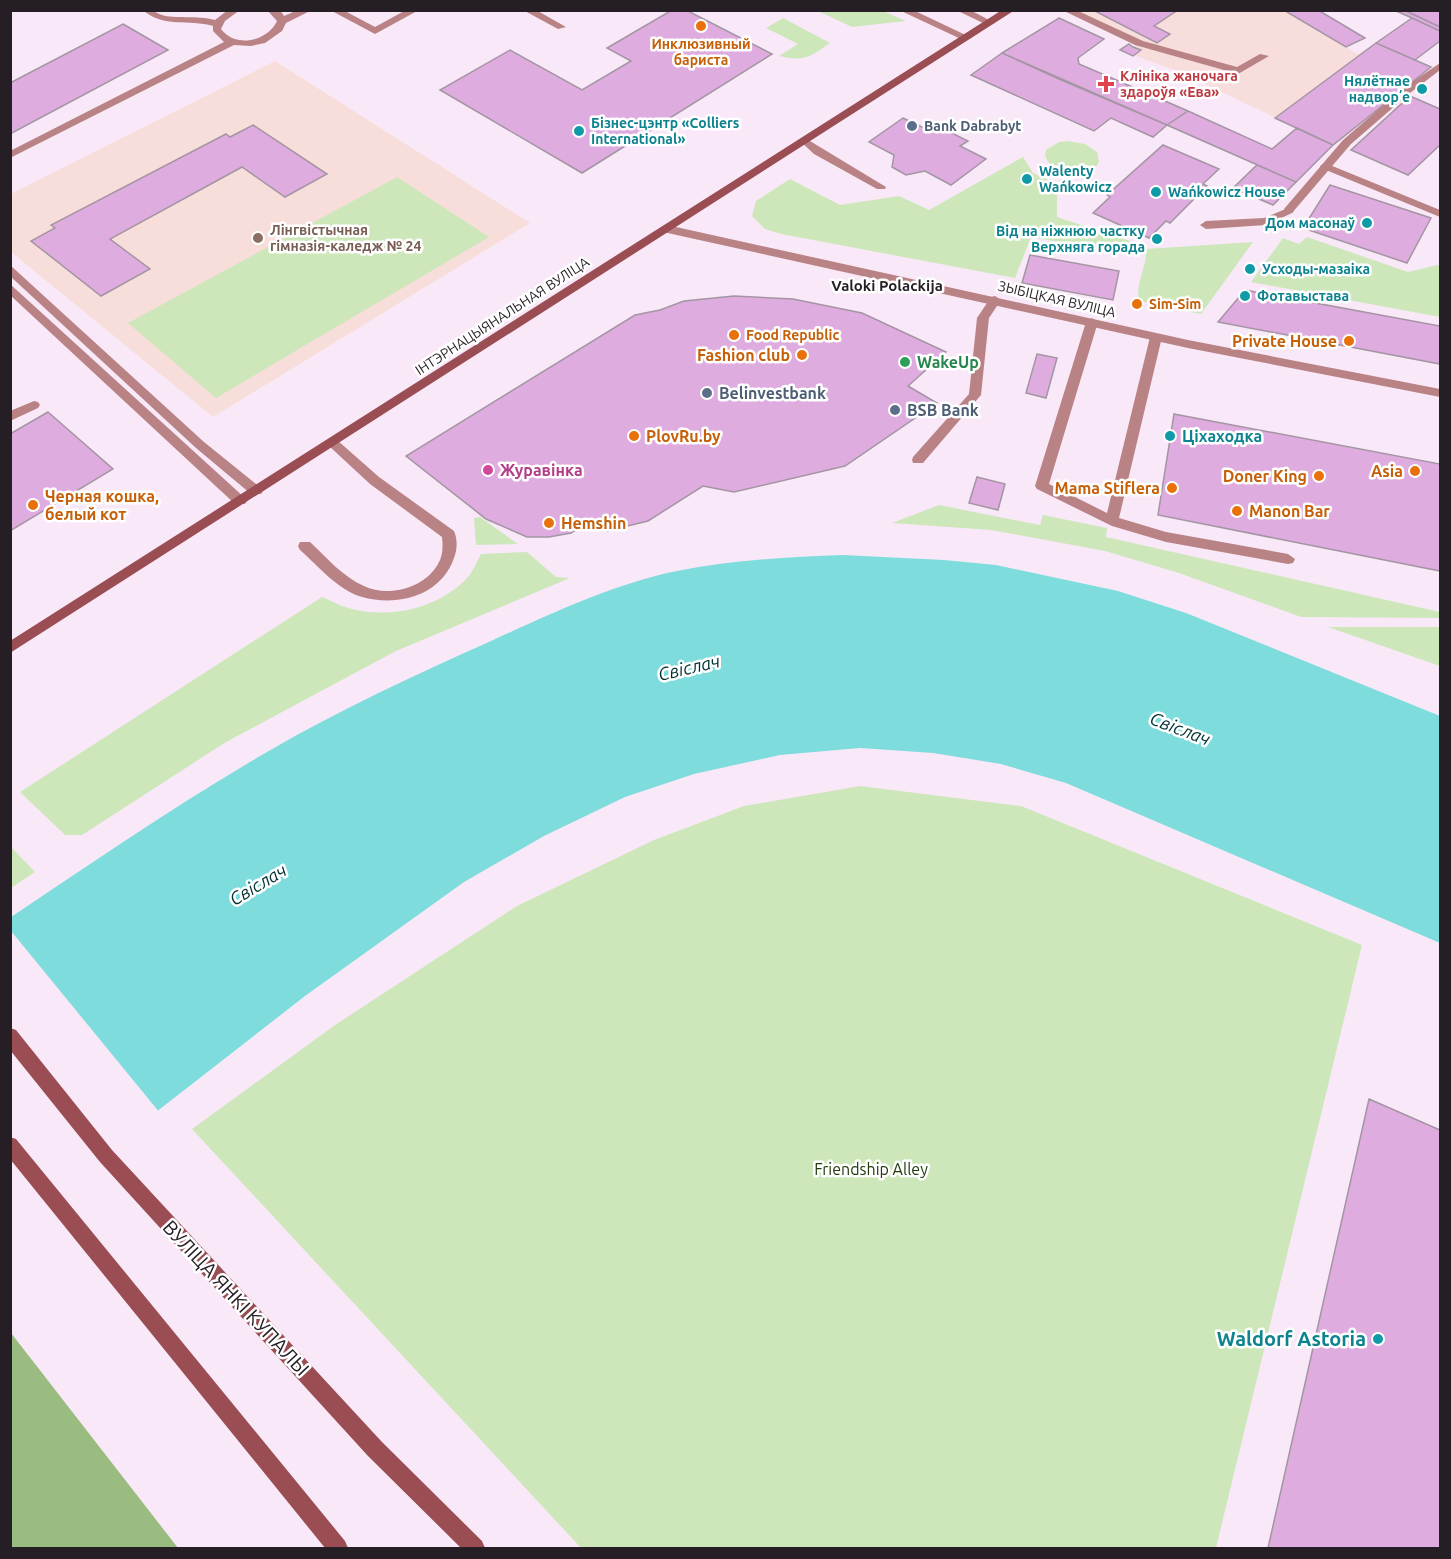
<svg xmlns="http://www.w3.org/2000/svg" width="1451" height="1559" font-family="Ubuntu,sans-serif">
<rect width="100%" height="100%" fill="#f9e9f8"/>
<path fill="#f8dddd" d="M 1067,11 L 1284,11 L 1358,54 L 1376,43 L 1431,67 L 1333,145 L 1179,72 L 1120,50 L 1129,44 L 1133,47 L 1138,43 Z"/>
<path fill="#f8deda" d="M 275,61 L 530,223 L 213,417 L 11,252 L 11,194 Z"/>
<path fill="#cde7bb" d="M 818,11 L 883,11 L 906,21 L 852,27 Z
M 783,18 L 830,43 C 810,57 805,62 779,56 L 798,44 L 766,28 Z
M 1068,141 L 1085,144 L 1097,152 L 1099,162 L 1096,167 C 1081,178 1051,176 1045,155 L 1046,150 L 1059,142 Z
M 1023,157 L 1033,173 L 1057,184 L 1057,217 L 1130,241 L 1139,250 L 1131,255 L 1031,237 L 1015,278 L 781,234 L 765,229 L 752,216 L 756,201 L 790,179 L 840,205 L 899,196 L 929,210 Z
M 397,177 L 489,237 L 216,398 L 128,323 Z
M 1307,237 L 1408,272 L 1437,265 L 1440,266 L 1440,317 L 1251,282 L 1283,238 L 1299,244 Z
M 1253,242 L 1201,314 L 1139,301 C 1135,282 1147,268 1146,249 Z
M 939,505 L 1040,525 L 1043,515 L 1107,528 L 1106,537 L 1440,612 L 1440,618 L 1301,617 L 1179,573 L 1105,551 L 991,530 L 892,523 Z
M 480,517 L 518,544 L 476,545 L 474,518 Z
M 527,552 L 556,577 L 570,578 L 396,651 L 226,742 L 82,835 L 65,835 L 20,792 L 322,597 C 332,601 342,607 352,609 C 391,619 439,608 467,578 C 473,572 477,561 481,554 Z
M 1328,627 L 1440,627 L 1440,666 Z
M 860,786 L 1021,806 L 1362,945 L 1216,1548 L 581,1548 L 192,1129 L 335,1025 L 517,906 L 654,840 L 744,806 Z
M 11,847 L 35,872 L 11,888 L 10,888 Z"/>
<path fill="#9abc81" d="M 10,1333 L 11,1333 L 178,1548 L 11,1548 Z"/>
<path fill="#7fdcdd" d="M 843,555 L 944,560 L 996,565 L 1118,591 L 1186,613 L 1440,716 L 1440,943 L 1066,783 L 1001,764 L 933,753 L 860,748 L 780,755 L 694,774 L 625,797 L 544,836 L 464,882 L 305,996 L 11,1225 L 11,917 C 95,861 179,803 267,752 C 339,710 415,675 491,641 C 550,614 613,584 677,571 C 732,560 787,557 843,555 Z"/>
<path fill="#f9e9f8" d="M 11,931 L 160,1113 L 10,1228 Z"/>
<path fill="#deacde" stroke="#a495a3" stroke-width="1.5" d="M 672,10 L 686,10 L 772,54 L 582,173 L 440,90 L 510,50 L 582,90 L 631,61 L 607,48 Z
M 1093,10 L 1178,10 L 1154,26 L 1170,34 L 1157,43 Z
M 1291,10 L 1318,10 L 1365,38 L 1346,47 L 1287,12 Z
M 1394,10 L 1440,10 L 1440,31 L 1412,18 Z
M 1404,10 L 1440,10 L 1440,27 Z
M 1059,18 L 1104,39 L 1078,58 L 1079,64 L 1188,111 L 1167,125 L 1002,53 Z
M 1412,18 L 1440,31 L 1440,41 L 1415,60 L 1376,43 Z
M 123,24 L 168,50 L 10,134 L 10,83 Z
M 1376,43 L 1431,67 L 1333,145 L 1275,118 Z
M 1129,44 L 1133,47 L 1141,50 L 1133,56 L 1120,50 Z
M 1002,53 L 1059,79 L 1167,125 L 1153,137 L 1111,118 L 1094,131 L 971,75 Z
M 1410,96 L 1440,109 L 1440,145 L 1408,175 L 1351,150 Z
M 1188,111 L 1272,149 L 1297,128 L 1333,145 L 1296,182 L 1167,125 Z
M 903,118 L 928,130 L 936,125 L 968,141 L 960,146 L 986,159 L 951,185 L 925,171 L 906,175 L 892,167 L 894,155 L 869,142 Z
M 253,125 L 327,174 L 285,197 L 242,167 L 110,239 L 150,269 L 101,296 L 31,241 L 55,228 L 51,225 L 226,134 L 230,137 Z
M 1163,145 L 1219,169 L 1203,184 L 1207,186 L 1170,223 L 1166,221 L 1149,238 L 1093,213 L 1110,197 L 1107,195 Z
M 1257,165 L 1296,182 L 1273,205 L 1233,188 Z
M 1330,185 L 1431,218 L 1407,263 L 1303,228 Z
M 1030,255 L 1119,271 L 1113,300 L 1022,283 Z
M 1245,290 L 1440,326 L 1440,364 L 1218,322 Z
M 734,296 L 793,299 L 862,313 L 946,352 L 908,386 L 937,403 L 845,466 L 734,492 L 703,486 L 648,521 L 607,531 L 592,520 L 571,533 L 549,537 L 527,537 L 486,519 L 406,456 L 635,315 L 660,310 L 684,301 Z
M 1037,354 L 1057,358 L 1046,398 L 1026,393 Z
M 48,412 L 113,469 L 10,531 L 10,434 Z
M 1174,414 L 1440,464 L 1440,571 L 1158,515 Z
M 977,477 L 1005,484 L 998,510 L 969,503 Z
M 1369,1099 L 1440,1130 L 1440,1548 L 1268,1548 Z"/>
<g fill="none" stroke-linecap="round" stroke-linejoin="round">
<path fill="#b98385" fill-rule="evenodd" d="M 143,10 C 152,10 155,12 162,15 C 174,19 198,15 215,20 L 228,10 L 240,10 L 225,21 L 221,29 C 235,48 267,42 277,21 L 267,10 L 280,10 L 284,16 L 298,10 L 312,10 L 286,23 L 282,31 L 265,43 L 251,46 L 234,45 L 10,158 L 10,151 L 224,42 L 213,31 L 213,26 C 189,19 162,28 143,10 Z
M 330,10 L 343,10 L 375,27 L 406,10 L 419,10 L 375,34 Z
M 523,10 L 536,10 L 566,27 L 558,29 Z
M 899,10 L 913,10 L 972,38 L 963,40 Z
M 956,10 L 970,10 L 995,23 L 987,25 Z
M 1062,10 L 1076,10 L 1143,41 L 1237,67 L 1260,54 L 1269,56 L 1238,74 L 1135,45 Z
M 805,138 L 886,187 L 885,189 L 877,189 L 814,154 L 800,141 Z
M 1325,163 L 1440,210 L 1440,217 L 1321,168 L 1320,166 Z
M 1288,208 L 1294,211 L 1292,213 L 1266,225 L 1206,229 L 1200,225 L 1206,221 L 1264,218 Z
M 10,265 L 204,442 L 261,488 L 263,491 L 261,494 L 251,494 L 196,448 L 10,276 Z
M 10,284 L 245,498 L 247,501 L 245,504 L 235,504 L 10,295 Z
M 995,296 L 1001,300 L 989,318 L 981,395 L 923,463 L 913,463 L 912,460 L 913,457 L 969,394 L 977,318 L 991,297 Z
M 1092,318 L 1098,322 L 1049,484 L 1107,513 L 1150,337 L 1152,334 L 1160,334 L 1162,337 L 1119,518 L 1166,532 L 1288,554 L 1295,559 L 1293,563 L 1288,564 L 1166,542 L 1112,526 L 1037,489 L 1035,486 L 1086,322 Z
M 34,401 L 38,402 L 40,405 L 38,408 L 10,421 L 10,411 Z
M 333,438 L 337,440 L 379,477 L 454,531 C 458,540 457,550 454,558 C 441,596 397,607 362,597 C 338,590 318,566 300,550 L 298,546 L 300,542 L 310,542 C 327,558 343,577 364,586 C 388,598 425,588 438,564 C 443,556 443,547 442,537 L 370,484 L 329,446 L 327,443 Z"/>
<path fill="#b98385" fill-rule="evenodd" d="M 1440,63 L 1440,70 L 1410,93 L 1351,144 L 1292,213 L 1284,213 L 1284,209 L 1343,140 L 1402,89 Z
M 667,225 L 1188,340 L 1440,389 L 1440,397 L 1188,348 L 663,232 L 663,226 Z"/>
<path fill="#9a4e54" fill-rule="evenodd" d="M 1002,10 L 1015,10 L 10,653 L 10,641 Z
M 10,1028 L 16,1030 L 112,1150 L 382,1442 L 482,1541 L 485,1548 L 461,1548 L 368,1456 L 100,1162 L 10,1050 Z
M 10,1137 L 16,1139 L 345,1541 L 348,1548 L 325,1548 L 10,1159 Z"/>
</g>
<g fill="#e8710a" stroke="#fff" stroke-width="2">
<circle cx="701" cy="26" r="6"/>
<circle cx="1137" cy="304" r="6"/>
<circle cx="734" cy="335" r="6"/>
<circle cx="1349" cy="341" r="6"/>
<circle cx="802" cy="355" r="6"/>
<circle cx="634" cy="436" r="6"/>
<circle cx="1415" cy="471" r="6"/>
<circle cx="1319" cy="476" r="6"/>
<circle cx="1172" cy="488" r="6"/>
<circle cx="33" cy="505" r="6"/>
<circle cx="1237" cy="511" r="6"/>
<circle cx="549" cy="523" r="6"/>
</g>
<path fill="#e0444e" stroke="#fff" stroke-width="2" d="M1103 75h6v6h6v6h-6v6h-6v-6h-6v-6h6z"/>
<g fill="#0f9aa8" stroke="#fff" stroke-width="2">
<circle cx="1422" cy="89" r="6"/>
<circle cx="579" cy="131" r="6"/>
<circle cx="1027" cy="179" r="6"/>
<circle cx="1156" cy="192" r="6"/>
<circle cx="1367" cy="223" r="6"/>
<circle cx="1157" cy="239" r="6"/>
<circle cx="1250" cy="269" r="6"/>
<circle cx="1245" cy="296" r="6"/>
<circle cx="1170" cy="436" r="6"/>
<circle cx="1378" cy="1339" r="6"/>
</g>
<g fill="#5c6f8a" stroke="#fff" stroke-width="2">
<circle cx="912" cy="126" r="6"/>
<circle cx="707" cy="393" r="6"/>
<circle cx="895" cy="410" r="6"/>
</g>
<circle fill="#8d6e63" stroke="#fff" stroke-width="2" cx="258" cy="238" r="6"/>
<circle fill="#2e9e5b" stroke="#fff" stroke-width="2" cx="905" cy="362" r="6"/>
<circle fill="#d1479c" stroke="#fff" stroke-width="2" cx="488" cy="470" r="6"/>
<g text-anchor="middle" stroke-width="5" stroke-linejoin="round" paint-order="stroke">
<g font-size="14" font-weight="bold" fill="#c56008" stroke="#fff" text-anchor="start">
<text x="701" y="49" text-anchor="middle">Инклюзивный<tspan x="701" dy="16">бариста</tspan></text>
<text x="1149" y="309">Sim-Sim</text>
<text x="746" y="340">Food Republic</text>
</g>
<g font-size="14" font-weight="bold" fill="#be3a42" stroke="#fff" text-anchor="start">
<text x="1120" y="81">Клініка жаночага<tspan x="1120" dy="16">здароўя «Ева»</tspan></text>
</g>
<g font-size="14" font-weight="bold" fill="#0d838f" stroke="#fff" text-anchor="start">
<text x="1410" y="86" text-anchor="end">Нялётнае<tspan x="1410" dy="16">надворʼе</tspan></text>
<text x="591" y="128">Бізнес-цэнтр «Colliers<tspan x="591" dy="16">International»</tspan></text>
<text x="1039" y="176">Walenty<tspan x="1039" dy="16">Wańkowicz</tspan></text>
<text x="1168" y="197">Wańkowicz House</text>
<text x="1355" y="228" text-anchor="end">Дом масонаў</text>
<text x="1145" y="236" text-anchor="end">Від на ніжнюю частку<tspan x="1145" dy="16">Верхняга горада</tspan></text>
<text x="1262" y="274">Усходы-мазаіка</text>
<text x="1257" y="301">Фотавыстава</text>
</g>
<g font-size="14" font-weight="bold" fill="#4e5e75" stroke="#fff" text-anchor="start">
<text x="924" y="131">Bank Dabrabyt</text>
</g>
<g font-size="14" font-weight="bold" fill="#785e54" stroke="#fff" text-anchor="start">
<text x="270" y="235">Лінгвістычная<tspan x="270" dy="16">гімназія-каледж № 24</tspan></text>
</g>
<g font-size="14" fill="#251f25" stroke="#fff">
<text transform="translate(1057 299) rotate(13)" y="5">ЗЫБІЦКАЯ ВУЛІЦА</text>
<text transform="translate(502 316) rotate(-33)" y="5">ІНТЭРНАЦЫЯНАЛЬНАЯ ВУЛІЦА</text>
</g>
<g font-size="15" font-weight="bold" fill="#251f25" stroke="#fff">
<text x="887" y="291">Valoki Polackija</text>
</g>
<g font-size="16" font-weight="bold" fill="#c56008" stroke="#fff" text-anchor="end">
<text x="1337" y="347">Private House</text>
<text x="790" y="361">Fashion club</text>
<text x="646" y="442" text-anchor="start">PlovRu.by</text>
<text x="1403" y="477">Asia</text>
<text x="1307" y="482">Doner King</text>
<text x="1160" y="494">Mama Stiflera</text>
<text x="45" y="502" text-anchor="start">Черная кошка,<tspan x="45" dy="18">белый кот</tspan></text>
<text x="1249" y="517" text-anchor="start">Manon Bar</text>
<text x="561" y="529" text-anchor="start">Hemshin</text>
</g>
<g font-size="16" font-weight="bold" fill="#27864d" stroke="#fff" text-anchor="start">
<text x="917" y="368">WakeUp</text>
</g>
<g font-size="16" font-weight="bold" fill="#4e5e75" stroke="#fff" text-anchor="start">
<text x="719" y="399">Belinvestbank</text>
<text x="907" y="416">BSB Bank</text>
</g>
<g font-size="16" font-weight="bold" fill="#0d838f" stroke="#fff" text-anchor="start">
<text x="1182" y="442">Ціхаходка</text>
</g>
<g font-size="16" font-weight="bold" fill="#b23c85" stroke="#fff" text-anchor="start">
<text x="500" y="476">Журавінка</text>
</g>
<g font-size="16" fill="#233a0f" stroke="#fff">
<text x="871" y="1175">Friendship Alley</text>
</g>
<g font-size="18" font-style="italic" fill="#003031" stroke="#fff">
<text transform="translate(689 668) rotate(-13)" y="6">Свіслач</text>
<text transform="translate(1180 729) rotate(21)" y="6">Свіслач</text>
<text transform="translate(258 885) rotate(-31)" y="6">Свіслач</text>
</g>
<g font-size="20" fill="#251f25" stroke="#fff">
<text transform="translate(236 1298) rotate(47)" y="7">ВУЛІЦА ЯНКІ КУПАЛЫ</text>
</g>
<g font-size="20" font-weight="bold" fill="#0d838f" stroke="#fff" text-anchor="end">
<text x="1366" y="1346">Waldorf Astoria</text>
</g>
</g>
<rect width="1451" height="1559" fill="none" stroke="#251f25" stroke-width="24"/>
</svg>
